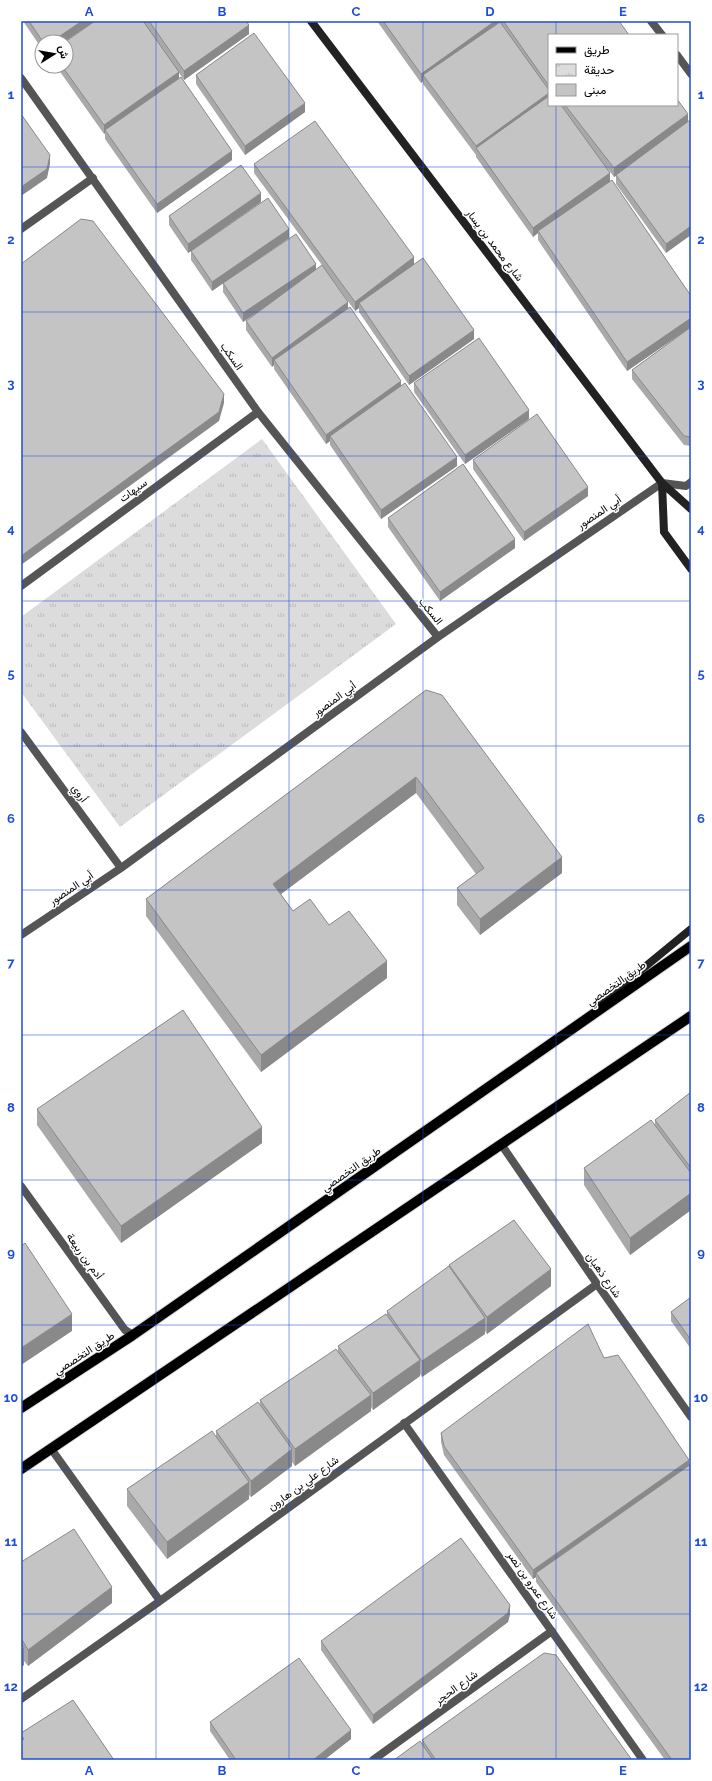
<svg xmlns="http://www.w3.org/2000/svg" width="712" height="1781" font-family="Raleway,Vazirmatn,sans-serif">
<defs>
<pattern id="park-tufts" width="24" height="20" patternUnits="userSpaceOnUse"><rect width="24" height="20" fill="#dcdcdc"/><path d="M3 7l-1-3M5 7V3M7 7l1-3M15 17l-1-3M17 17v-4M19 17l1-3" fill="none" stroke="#bbb"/></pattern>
</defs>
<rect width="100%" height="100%" fill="#fff"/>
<path fill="url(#park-tufts)" d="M 262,439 L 396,624 L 120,827 L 21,692 L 21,617 Z"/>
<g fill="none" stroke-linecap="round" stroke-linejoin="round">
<defs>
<path id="primary" d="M 21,1408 L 133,1335 L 691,946
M 21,1469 L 691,1016"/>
</defs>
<use href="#primary" stroke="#dbdbdb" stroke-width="12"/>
<path stroke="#555" stroke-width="8" d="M 651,21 L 662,35
M 677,55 L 691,74
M 21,78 L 258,412 L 438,637
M 21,229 L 93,178
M 21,586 L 258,412
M 21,732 L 121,868
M 21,935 L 121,868 L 438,637 L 662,483 L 686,486 L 691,482
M 501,1144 L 597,1284 L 691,1417
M 21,1186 L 125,1330 L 133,1335
M 404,1423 L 643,1760
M 52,1450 L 160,1601
M 21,1699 L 160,1601 L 597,1284
M 373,1760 L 552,1631"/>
<path stroke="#222" stroke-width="8" d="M 311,21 L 662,483 L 664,532 L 691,569
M 662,483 L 691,509
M 596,1007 L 691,929"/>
<use href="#primary" stroke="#000" stroke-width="10"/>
</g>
<path fill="#a9a9a9" d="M 23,21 L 246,21 L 249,34 L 184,80 L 179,73 L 179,78 L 232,160 L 157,213 L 105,139 L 105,133 L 104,134 L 56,66 L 66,66 L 87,26 L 64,42 L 42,42 L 42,49 Z
M 377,21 L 498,21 L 498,23 L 499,22 L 498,21 L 619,21 L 549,35 L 549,105 L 677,105 L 666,253 L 616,184 L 616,176 L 614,177 L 607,168 L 610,181 L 691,296 L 691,446 L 684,445 L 632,379 L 632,370 L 688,329 L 627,371 L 538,240 L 538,233 L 533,237 L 476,157 L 476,155 L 423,84 L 423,81 L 421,83 Z
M 688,21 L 691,21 L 691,25 Z
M 196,75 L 305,112 L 245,155 L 196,84 Z
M 254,164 L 414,265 L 474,339 L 409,385 L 359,312 L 359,308 L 355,311 L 334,282 L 348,308 L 457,466 L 381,519 L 330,445 L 330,441 L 326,444 L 274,369 L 274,365 L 272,367 L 246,330 L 246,321 L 258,312 L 243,322 L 223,292 L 223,283 L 212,291 L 191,260 L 191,251 L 188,253 L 169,225 L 169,216 L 261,202 L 194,249 L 289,238 L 231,278 L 316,270 L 322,265 L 254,173 Z
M 414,383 L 529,419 L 465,464 L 414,392 Z
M 473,460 L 588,496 L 524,541 L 473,469 Z
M 388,518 L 515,548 L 440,601 L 388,527 Z
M 426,690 L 562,873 L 480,935 L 457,905 L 457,888 L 476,874 L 416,793 L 281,894 L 293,911 L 329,925 L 387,978 L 261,1072 L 146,916 L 146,899 Z
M 691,1092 L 691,1210 L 630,1255 L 584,1185 L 584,1168 L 655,1126 L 655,1120 Z
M 37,1109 L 262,1143 L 121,1243 L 37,1125 Z
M 449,1265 L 551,1286 L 487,1334 L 485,1331 L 485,1334 L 422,1377 L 420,1374 L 420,1376 L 373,1410 L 371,1407 L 371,1411 L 295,1466 L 292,1462 L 292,1466 L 251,1497 L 249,1495 L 249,1499 L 167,1559 L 127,1506 L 127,1489 L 216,1436 L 216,1431 L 260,1405 L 260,1400 L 338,1351 L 338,1346 L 387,1315 L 387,1311 L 449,1268 Z
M 691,1297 L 691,1349 L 671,1321 L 671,1312 Z
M 604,1358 L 689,1466 L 691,1760 L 665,1760 L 536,1582 L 536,1577 L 533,1579 L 444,1455 L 441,1442 L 441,1433 Z
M 21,1562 L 112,1603 L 28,1666 L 24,1661 L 24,1665 L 21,1667 Z
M 510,1614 L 508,1622 L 373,1724 L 321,1650 L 321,1641 Z
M 210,1722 L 351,1739 L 324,1760 L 230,1760 L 210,1731 Z
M 21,1733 L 114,1760 L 21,1760 Z
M 422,1740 L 632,1760 L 394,1760 L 422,1744 Z"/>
<path fill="#898989" d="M 82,21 L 95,21 L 64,42 L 51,42 Z
M 495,21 L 498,21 L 498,28 L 423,75 L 423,81 L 421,83 L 421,74 Z
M 249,25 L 249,34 L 184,80 L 184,71 Z
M 179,72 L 179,81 L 105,130 L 105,133 L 104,134 L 104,125 Z
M 549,93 L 549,102 L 476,148 L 476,155 L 476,146 Z
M 305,103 L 305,112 L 245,155 L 245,146 Z
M 688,114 L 688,123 L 614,177 L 614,168 Z
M 232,151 L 232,160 L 157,213 L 157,204 Z
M 50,155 L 50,164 L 47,178 L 21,196 L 21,187 Z
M 610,173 L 610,182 L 538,231 L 538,233 L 533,237 L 533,228 Z
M 261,193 L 261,202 L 188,253 L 188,244 Z
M 691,226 L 691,235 L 666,253 L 666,244 Z
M 289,229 L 289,238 L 212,291 L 212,282 Z
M 414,257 L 414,266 L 359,303 L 359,308 L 355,311 L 355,302 Z
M 316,264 L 316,272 L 243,322 L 243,313 Z
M 348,302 L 348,311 L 274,360 L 274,365 L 272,367 L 272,358 Z
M 691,318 L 691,327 L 627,371 L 627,362 Z
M 474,330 L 474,339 L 409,385 L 409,376 Z
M 401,381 L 401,390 L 330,436 L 330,441 L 326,444 L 326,435 Z
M 224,394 L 224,403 L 219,421 L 21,565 L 21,556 Z
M 529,410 L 529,419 L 465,464 L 465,455 Z
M 457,457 L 457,466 L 381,519 L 381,510 Z
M 588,487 L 588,496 L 524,541 L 524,532 Z
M 515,539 L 515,548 L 440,601 L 440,592 Z
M 416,777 L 416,793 L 273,900 L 273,884 Z
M 562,857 L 562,873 L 480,935 L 480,919 Z
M 387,961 L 387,978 L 261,1072 L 261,1055 Z
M 262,1127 L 262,1143 L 121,1243 L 121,1226 Z
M 691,1193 L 691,1210 L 630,1255 L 630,1238 Z
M 551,1269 L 551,1286 L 487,1334 L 487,1317 Z
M 72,1314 L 72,1331 L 21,1365 L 21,1348 Z
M 485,1318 L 485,1334 L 422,1377 L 422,1361 Z
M 420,1360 L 420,1376 L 373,1410 L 373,1393 Z
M 371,1395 L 371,1411 L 295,1466 L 295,1449 Z
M 292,1449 L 292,1466 L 251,1497 L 251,1481 Z
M 689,1460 L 689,1469 L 536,1573 L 536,1577 L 533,1579 L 533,1570 Z
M 249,1482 L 249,1499 L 167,1559 L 167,1542 Z
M 112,1587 L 112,1603 L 28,1666 L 28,1650 Z
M 510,1605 L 510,1614 L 508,1622 L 373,1724 L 373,1715 Z
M 24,1648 L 24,1665 L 21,1667 L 21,1651 Z
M 351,1730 L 351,1739 L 324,1760 L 313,1760 Z"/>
<path fill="#c4c4c4" stroke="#898989" d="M 29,21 L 82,21 L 51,42 L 43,42 Z
M 95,21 L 143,21 L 179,72 L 104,125 L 62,66 L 66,66 L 66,42 L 65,42 Z
M 149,21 L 246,21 L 249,25 L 184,71 Z
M 383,21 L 495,21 L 421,74 Z
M 506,21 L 619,21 L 629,35 L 549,35 L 549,86 L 504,22 Z
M 500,22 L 549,90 L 549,93 L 476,146 L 423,75 Z
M 254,33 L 305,103 L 245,146 L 196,75 Z
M 181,77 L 232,151 L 157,204 L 105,130 Z
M 549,96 L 549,105 L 561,105 L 610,173 L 533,228 L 476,148 Z
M 677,99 L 688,114 L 614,168 L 565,105 L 677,105 Z
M 21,114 L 50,155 L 47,169 L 21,187 Z
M 690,120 L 691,122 L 691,226 L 666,244 L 616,175 Z
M 315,121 L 414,257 L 355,302 L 254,164 Z
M 241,165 L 261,193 L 188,244 L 169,216 Z
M 612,180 L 691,296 L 691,318 L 627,362 L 538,231 Z
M 268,198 L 289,229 L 212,282 L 191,251 Z
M 81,219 L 93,221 L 224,394 L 219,412 L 21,556 L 21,264 Z
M 296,234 L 316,264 L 243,313 L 223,283 Z
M 423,258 L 474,330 L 409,376 L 359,303 Z
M 322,265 L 348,302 L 272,358 L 246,321 Z
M 350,307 L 401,381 L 326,435 L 274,360 Z
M 691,327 L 691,437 L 684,436 L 632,370 Z
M 479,338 L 529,410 L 465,455 L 414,383 Z
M 405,383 L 457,457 L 381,510 L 330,436 Z
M 537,414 L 588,487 L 524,532 L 473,460 Z
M 463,464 L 515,539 L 440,592 L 388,518 Z
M 426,690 L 442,695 L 562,857 L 480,919 L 457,888 L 484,868 L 416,777 L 273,884 L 293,911 L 310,899 L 329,925 L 349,911 L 387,961 L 261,1055 L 146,899 Z
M 183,1010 L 262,1127 L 121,1226 L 37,1109 Z
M 691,1092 L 691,1168 L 655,1120 Z
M 651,1120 L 691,1173 L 691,1193 L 630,1238 L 584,1168 Z
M 514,1220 L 551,1269 L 487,1317 L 449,1265 Z
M 25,1243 L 72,1314 L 21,1348 L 21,1246 Z
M 449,1266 L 485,1318 L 422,1361 L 387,1311 Z
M 691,1297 L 691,1340 L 671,1312 Z
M 386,1314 L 420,1360 L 373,1393 L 338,1346 Z
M 588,1324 L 604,1358 L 618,1355 L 689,1460 L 533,1570 L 444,1446 L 441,1433 Z
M 336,1349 L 371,1395 L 295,1449 L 260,1400 Z
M 258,1402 L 292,1449 L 251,1481 L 216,1431 Z
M 212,1431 L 249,1482 L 167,1542 L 127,1489 Z
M 691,1464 L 691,1760 L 672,1760 L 536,1573 Z
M 74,1529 L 112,1587 L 28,1650 L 21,1638 L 21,1562 Z
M 461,1538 L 510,1605 L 508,1613 L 373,1715 L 321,1641 Z
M 21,1642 L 24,1648 L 21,1651 Z
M 544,1653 L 556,1655 L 632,1760 L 436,1760 L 422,1740 Z
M 299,1658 L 351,1730 L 313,1760 L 236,1760 L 210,1722 Z
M 73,1700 L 114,1760 L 21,1760 L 21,1740 L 24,1739 L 21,1735 L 21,1733 Z
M 420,1741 L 433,1760 L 394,1760 Z"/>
<path fill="none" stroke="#1d4ed8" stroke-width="1" stroke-opacity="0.55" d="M 156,21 L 156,1760M 289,21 L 289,1760M 423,21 L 423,1760M 556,21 L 556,35M 556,105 L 556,1760M 21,167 L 691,167M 21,312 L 691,312M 21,456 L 691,456M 21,601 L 691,601M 21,746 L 691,746M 21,890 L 691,890M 21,1035 L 691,1035M 21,1180 L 691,1180M 21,1325 L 691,1325M 21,1470 L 691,1470M 21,1614 L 691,1614"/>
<g text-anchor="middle" stroke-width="3" stroke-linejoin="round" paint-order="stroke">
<g font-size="11" fill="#000" stroke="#fff">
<text transform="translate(495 245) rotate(53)" y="4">شارع محمد بن يسار</text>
<text transform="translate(232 356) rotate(55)" y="4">السكب</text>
<text transform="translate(133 490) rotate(-36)" y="4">سيهات</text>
<text transform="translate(599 512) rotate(-34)" y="4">أبي المنصور</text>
<text transform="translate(431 611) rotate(51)" y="4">السكب</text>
<text transform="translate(334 699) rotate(-36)" y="4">أبي المنصور</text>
<text transform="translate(80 793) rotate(54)" y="4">أروي</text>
<text transform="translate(71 888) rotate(-34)" y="4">أبي المنصور</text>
<text transform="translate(616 983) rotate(-35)" y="4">طريق التخصصي</text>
<text transform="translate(351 1169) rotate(-35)" y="4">طريق التخصصي</text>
<text transform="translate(85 1256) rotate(54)" y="4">أدم بن ربيعة</text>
<text transform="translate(604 1275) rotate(55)" y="4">شارع ذهبان</text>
<text transform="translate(84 1353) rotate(-33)" y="4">طريق التخصصي</text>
<text transform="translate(303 1483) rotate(-36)" y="4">شارع علي بن هارون</text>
<text transform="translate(533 1585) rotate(55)" y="4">شارع عمرو بن نصر</text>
<text transform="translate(456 1687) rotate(-36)" y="4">شارع الحجر</text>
</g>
</g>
<rect width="712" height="1781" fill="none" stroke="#ffffff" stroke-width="44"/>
<rect x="548" y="34" width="130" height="72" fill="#ffffff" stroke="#999999"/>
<rect x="556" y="47" width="20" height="6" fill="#000000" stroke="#999999"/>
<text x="584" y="54" font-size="12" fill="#000000">طريق</text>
<rect x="556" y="64" width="20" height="12" fill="url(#park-tufts)" stroke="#999999"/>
<text x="584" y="74" font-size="12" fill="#000000">حديقة</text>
<rect x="556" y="84" width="20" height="12" fill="#c4c4c4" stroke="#999999"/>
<text x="584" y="94" font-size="12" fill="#000000">مبنى</text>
<g transform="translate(54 54) rotate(79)"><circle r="19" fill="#ffffff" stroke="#999999"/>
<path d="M0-3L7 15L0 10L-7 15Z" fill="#000000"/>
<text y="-6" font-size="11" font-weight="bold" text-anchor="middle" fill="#000000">ش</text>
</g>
<rect x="22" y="22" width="668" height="1737" fill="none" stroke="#1d4ed8" stroke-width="1.5"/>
<g font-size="13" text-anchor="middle" font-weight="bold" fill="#1d4ed8">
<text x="89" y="16">A</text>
<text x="222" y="16">B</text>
<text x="356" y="16">C</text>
<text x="490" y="16">D</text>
<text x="623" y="16">E</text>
<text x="11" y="99">1</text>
<text x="701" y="99">1</text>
<text x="11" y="244">2</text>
<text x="701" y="244">2</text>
<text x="11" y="388">3</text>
<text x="701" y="388">3</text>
<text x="11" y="533">4</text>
<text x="701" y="533">4</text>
<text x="11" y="678">5</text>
<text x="701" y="678">5</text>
<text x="11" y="823">6</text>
<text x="701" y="823">6</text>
<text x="11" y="967">7</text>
<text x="701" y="967">7</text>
<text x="11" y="1112">8</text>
<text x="701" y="1112">8</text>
<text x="11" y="1257">9</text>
<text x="701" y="1257">9</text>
<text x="11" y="1402">10</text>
<text x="701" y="1402">10</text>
<text x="11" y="1546">11</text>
<text x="701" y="1546">11</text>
<text x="11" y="1691">12</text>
<text x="701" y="1691">12</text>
<text x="89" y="1775">A</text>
<text x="222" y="1775">B</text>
<text x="356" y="1775">C</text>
<text x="490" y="1775">D</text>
<text x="623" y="1775">E</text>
</g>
</svg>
